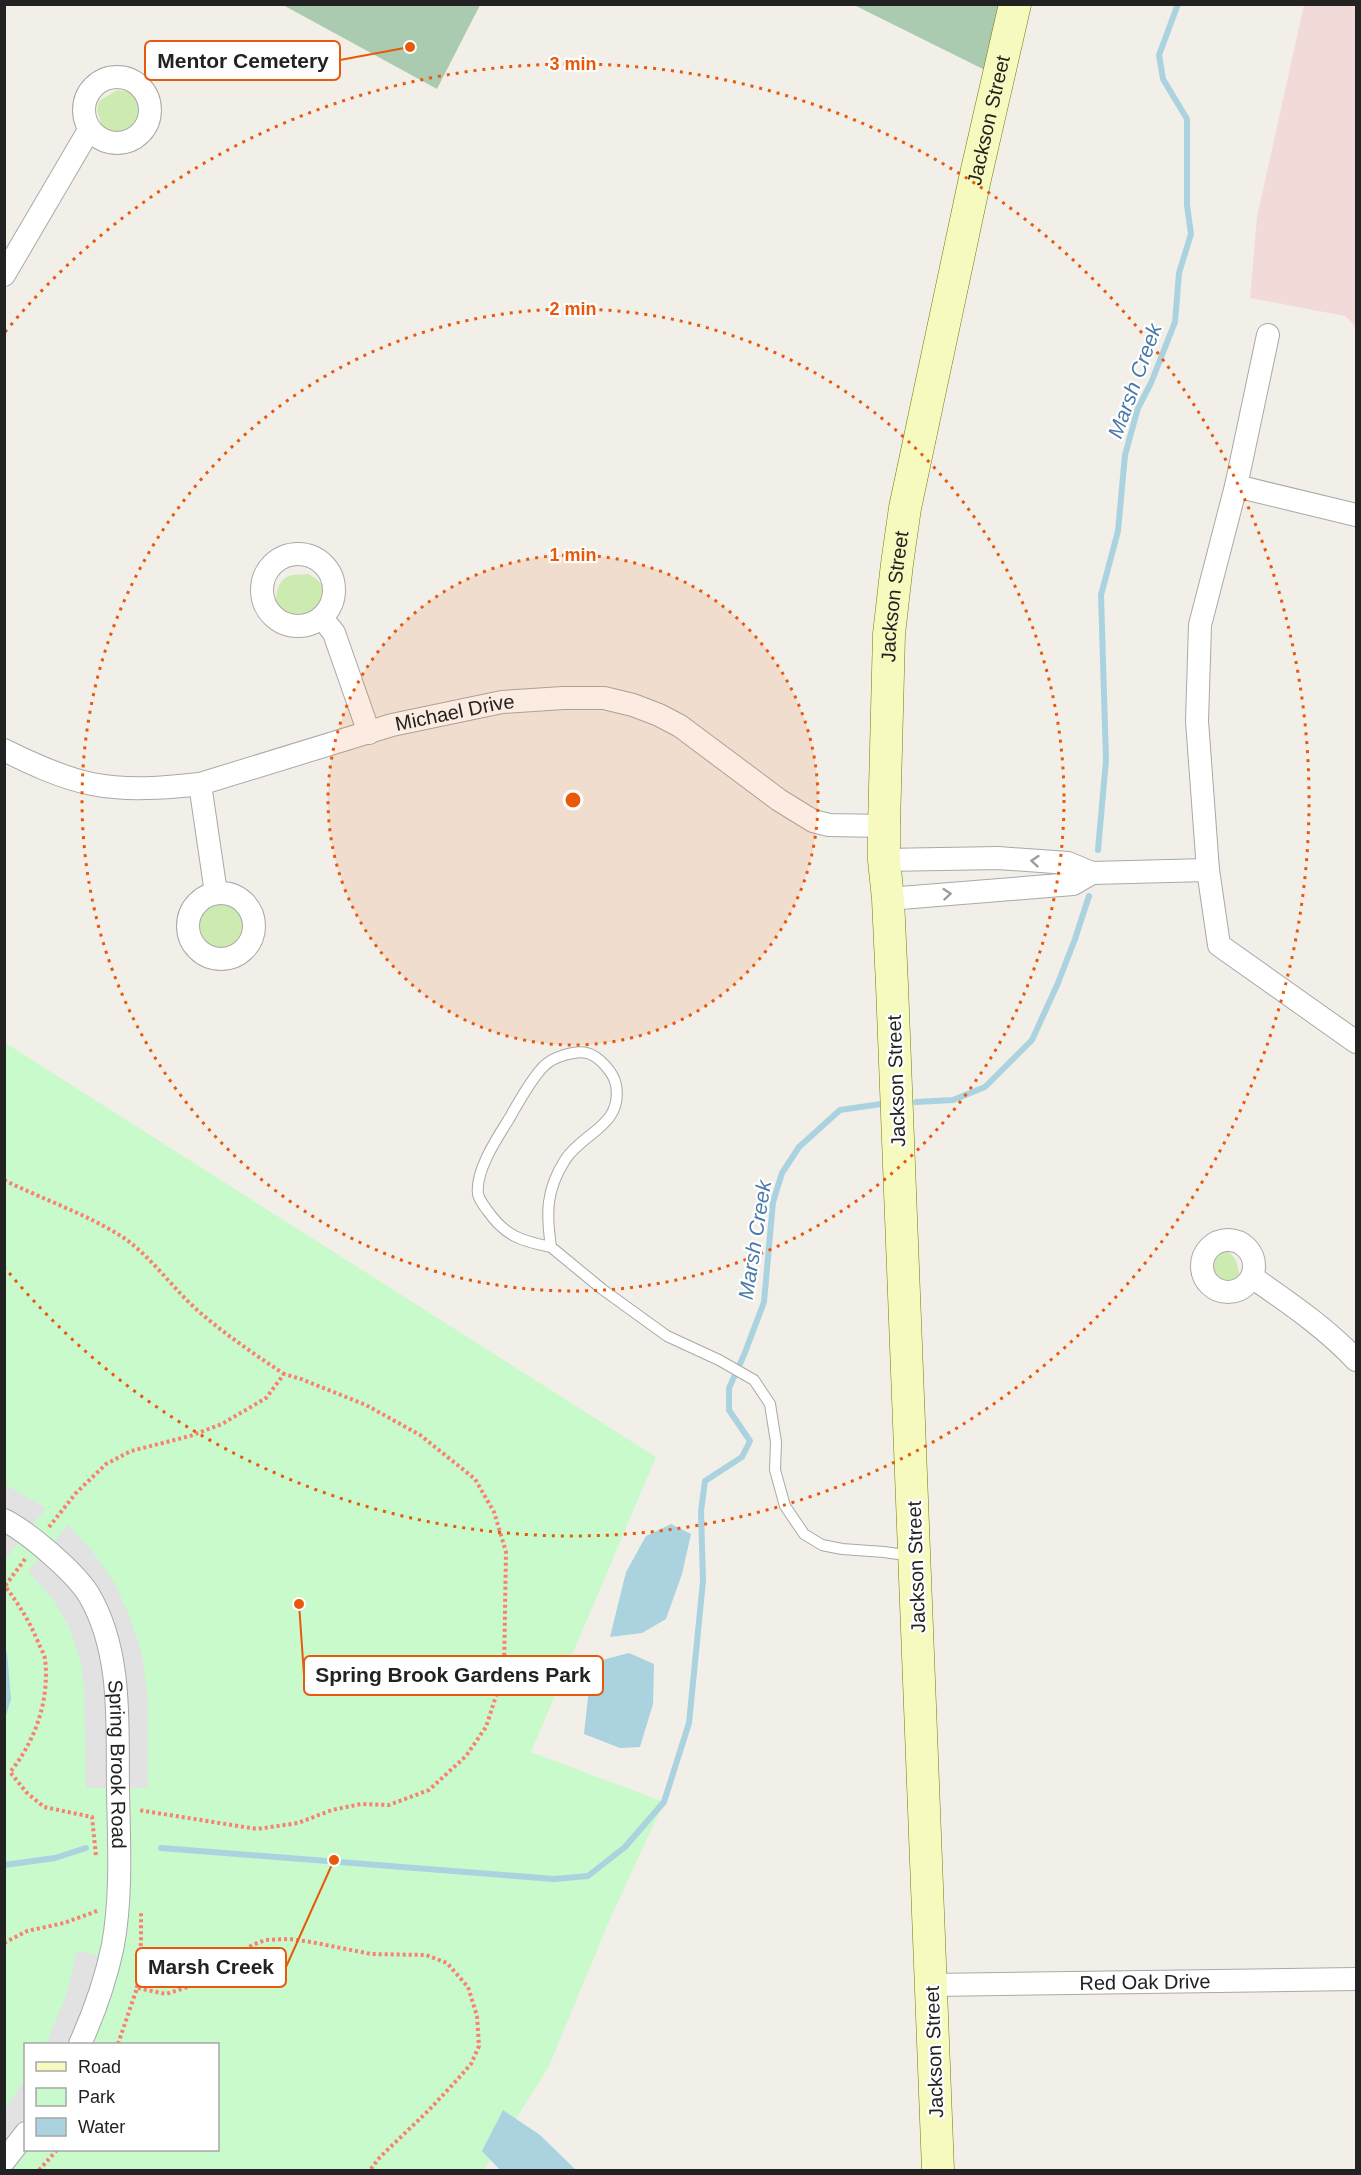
<svg xmlns="http://www.w3.org/2000/svg" width="1361" height="2175" font-family="Helvetica,sans-serif">
<rect width="100%" height="100%" fill="#f2efe9"/>
<path fill="#f2dad9" d="M 1304,5 L 1356,5 L 1356,327 L 1345,316 L 1250,298 L 1257,217 Z"/>
<path fill="#cdebb0" d="M 117,90 L 131,92 C 139,101 142,109 143,122 L 134,131 L 116,137 L 103,130 L 97,110 L 99,101 Z
M 308,574 C 352,595 305,641 281,612 C 272,602 276,581 289,576 C 294,574 302,575 308,574 Z
M198 926a24 24 0 1 1 48 0a24 24 0 1 1-48 0Z
M 1223,1249 C 1235,1255 1238,1262 1239,1275 L 1233,1281 L 1223,1286 L 1216,1284 L 1210,1275 C 1211,1263 1213,1257 1223,1249 Z"/>
<path fill="#aacbaf" d="M 283,5 L 480,4 L 480,5 L 437,89 Z
M 854,5 L 1005,5 L 989,72 Z"/>
<path fill="#c8facc" fill-rule="evenodd" d="M 4,1042 L 656,1457 L 531,1752 L 664,1802 L 610,1919 L 549,2066 L 484,2170 L 5,2170 ZM 26,2044 L 218,2044 L 218,2150 L 26,2150 Z"/>
<path fill="#e2e2e2" d="M 4,1484 L 46,1508 L 7,1557 L 4,1556 Z
M 68,1525 L 89,1547 L 114,1582 L 128,1613 L 142,1653 L 148,1699 L 148,1788 L 86,1788 L 84,1688 L 81,1661 L 70,1629 L 53,1599 L 28,1571 Z
M 77,1950 L 109,1959 L 80,2044 L 46,2044 L 67,1993 Z
M 25,2080 L 25,2133 L 4,2161 L 4,2110 Z"/>
<path fill="#aad3df" d="M 671,1524 L 691,1534 L 682,1574 L 666,1619 L 642,1633 L 610,1637 L 626,1572 L 646,1536 Z
M 5,1649 L 7,1653 L 11,1699 L 5,1719 Z
M 629,1653 L 654,1664 L 653,1704 L 640,1747 L 620,1748 L 584,1734 L 590,1679 L 602,1660 Z
M 503,2110 L 540,2135 L 576,2170 L 500,2170 L 482,2151 Z"/>
<g fill="none" stroke-linecap="round" stroke-linejoin="round">
<path stroke="#aad3df" stroke-width="6" d="M 1098,850 L 1106,760 L 1101,595 L 1118,531 L 1125,455 L 1138,408 L 1151,383 L 1175,322 L 1179,273 L 1191,234 L 1187,205 L 1187,119 L 1163,79 L 1159,55 L 1178,4
M 916,1102 L 953,1100 L 985,1087 L 1032,1040 L 1058,983 L 1075,939 L 1089,896
M 161,1848 L 554,1879 L 588,1876 L 625,1847 L 664,1802 L 689,1723 L 703,1581 L 701,1511 L 705,1481 L 742,1457 L 750,1441 L 729,1410 L 729,1388 L 744,1355 L 764,1302 L 773,1202 L 782,1173 L 799,1147 L 840,1110 L 881,1104
M 4,1865 L 55,1858 L 86,1848"/>
<defs>
<path id="lane" d="M 551,1247 C 521,1241 505,1236 487,1210 C 484,1206 479,1199 478,1194 C 475,1171 497,1138 509,1119 C 518,1103 531,1079 544,1066 C 553,1057 575,1050 587,1053 C 599,1056 614,1073 616,1085 C 623,1126 583,1132 565,1160 C 546,1190 546,1213 551,1247 L 602,1289 L 667,1336 L 719,1360 L 754,1380 L 770,1404 L 776,1442 L 775,1470 L 785,1506 L 804,1534 L 822,1545 L 842,1549 L 884,1552 L 912,1556"/>
<g id="street">
<circle cx="117" cy="110" r="33"/>
<path d="M 4,275 L 89,130"/>
<path d="M 1268,335 L 1236,486 L 1200,625 L 1197,721 L 1208,870 L 1219,945 L 1356,1042"/>
<path d="M 1236,486 L 1356,515"/>
<circle cx="298" cy="590" r="36"/>
<path d="M 322,618 L 334,633 L 369,733"/>
<path id="s1" d="M 4,750 C 32,764 62,778 92,784 C 127,791 165,788 200,784 L 392,725 L 502,702 L 563,698 L 604,698 L 633,705 L 659,715 L 680,726 L 779,800 L 813,821 L 829,825 L 884,826"/>
<path d="M 200,784 L 216,893"/>
<path d="M 884,860 L 998,858 L 1068,863 L 1092,873 L 1208,870"/>
<circle cx="221" cy="926" r="33"/>
<path d="M 888,899 L 1073,884 L 1092,873"/>
<circle cx="1228" cy="1266" r="26"/>
<path d="M 1252,1277 C 1289,1303 1325,1327 1356,1360"/>
<path id="s2" d="M 4,1520 C 28,1532 75,1572 89,1595 C 123,1653 117,1726 118,1791 C 119,1842 122,1895 113,1945 C 106,1979 94,2013 80,2044"/>
<path id="s3" d="M 932,1985 L 1356,1979"/>
<path d="M 4,2161 L 26,2133"/>
</g>
<g id="secondary">
<path id="s4" d="M 938,2170 L 892,985 L 888,899 L 884,860 L 884,826 L 889,634 L 897,564 L 905,508 L 974,183 L 1015,4"/>
</g>
</defs>
<use href="#lane" stroke="#a9a9a9" stroke-width="12"/>
<use href="#street" stroke="#a9a9a9" stroke-width="24"/>
<use href="#secondary" stroke="#707d05" stroke-width="33"/>
<path stroke="#fa8072" stroke-width="4" stroke-dasharray="3 3" stroke-linecap="butt" d="M 4,1180 C 44,1200 87,1214 124,1238 C 151,1257 171,1286 196,1309 C 223,1333 254,1354 284,1374
M 49,1527 L 76,1493 L 106,1464 L 131,1451 L 190,1436 L 222,1424 L 266,1398 L 284,1374 L 301,1379 L 366,1405 L 420,1435 L 475,1479 L 494,1512 L 506,1552 L 504,1671 L 486,1727 L 466,1756 L 429,1790 L 389,1805 L 361,1804 L 332,1810 L 298,1823 L 257,1829 L 138,1810
M 25,1559 L 5,1586 C 19,1605 29,1620 38,1642 C 40,1647 44,1653 45,1659 C 50,1699 35,1742 10,1772 L 26,1792 L 44,1807 L 92,1817 L 96,1856
M 4,1943 L 27,1931 L 64,1923 L 97,1911
M 137,1988 L 141,1942 L 141,1911
M 118,2044 L 137,1988 L 166,1994 L 203,1982 L 252,1945 L 266,1940 L 290,1939 L 311,1942 L 371,1954 L 426,1955 L 447,1963 L 468,1987 L 477,2016 L 479,2046 L 471,2064 L 457,2080 L 428,2111 L 380,2157 L 370,2170
M 39,2170 L 57,2150"/>
<use href="#lane" stroke="#fff" stroke-width="10"/>
<use href="#street" stroke="#fff" stroke-width="22"/>
<use href="#secondary" stroke="#f7fabf" stroke-width="32"/>
</g>
<defs><path id="oneway-chevron" d="M-2-3.5L2.5 0L-2 3.5" fill="none" stroke-width="1.6" stroke-linecap="round" stroke-linejoin="round" transform="scale(1.5)"/></defs>
<g stroke="#9c9c9c">
<use href="#oneway-chevron" transform="translate(1035 861) rotate(-175)"/>
<use href="#oneway-chevron" transform="translate(947 894) rotate(-5)"/>
</g>
<circle cx="573" cy="800" r="245" fill="#e8590c" fill-opacity=".12"/>
<g fill="none" stroke="#e8590c" stroke-width="3" stroke-dasharray="3 6">
<circle cx="573" cy="800" r="245"/>
<circle cx="573" cy="800" r="491"/>
<path d="M5 332A736 736 0 1 1 5 1268"/>
</g>
<g text-anchor="middle" stroke-width="4.5" stroke-linejoin="round" paint-order="stroke">
<g font-size="20" fill="#222" stroke="#fff">
<text dy="7" stroke="none"><textPath href="#s4" startOffset="2061">Jackson Street</textPath></text>
<text dy="7" stroke="none"><textPath href="#s4" startOffset="1575">Jackson Street</textPath></text>
<text dy="7" stroke="none"><textPath href="#s1" startOffset="468">Michael Drive</textPath></text>
<text transform="translate(896 1081) rotate(-92)" y="7">Jackson Street</text>
<text transform="translate(916 1567) rotate(-92)" y="7">Jackson Street</text>
<text dy="7" stroke="none"><textPath href="#s2" startOffset="288">Spring Brook Road</textPath></text>
<text dy="7" stroke="none"><textPath href="#s3" startOffset="213">Red Oak Drive</textPath></text>
<text transform="translate(934 2052) rotate(-92)" y="7">Jackson Street</text>
</g>
<g font-size="21" font-style="italic" fill="#4a7aab" stroke="#fff">
<text transform="translate(1135 381) rotate(-70)" y="7">Marsh Creek</text>
<text transform="translate(755 1240) rotate(-81)" y="7">Marsh Creek</text>
</g>
</g>
<circle cx="573" cy="800" r="9" fill="#e8590c" stroke="#fff" stroke-width="3"/>
<g font-size="18" text-anchor="middle" font-weight="bold" fill="#e8590c" stroke="#fff" stroke-width="4.5" stroke-linejoin="round" paint-order="stroke">
<text x="573" y="70">3 min</text>
<text x="573" y="315">2 min</text>
<text x="573" y="561">1 min</text>
</g>
<path fill="none" stroke="#e8590c" stroke-width="2" d="M410 47L340 60M299 1604L304 1675M334 1860L286 1967"/>
<g fill="#e8590c" stroke="#fff" stroke-width="2">
<circle cx="410" cy="47" r="6"/>
<circle cx="299" cy="1604" r="6"/>
<circle cx="334" cy="1860" r="6"/>
</g>
<g fill="#fff" stroke="#e8590c" stroke-width="2">
<rect x="145" y="41" width="195" height="39" rx="6"/>
<rect x="304" y="1656" width="299" height="39" rx="6"/>
<rect x="136" y="1948" width="150" height="39" rx="6"/>
</g>
<g font-size="21" text-anchor="middle" font-weight="bold" fill="#222">
<text x="243" y="68">Mentor Cemetery</text>
<text x="453" y="1682">Spring Brook Gardens Park</text>
<text x="211" y="1974">Marsh Creek</text>
</g>
<rect width="1361" height="2175" fill="none" stroke="#222222" stroke-width="12"/>
<rect x="24" y="2043" width="195" height="108" fill="#ffffff" stroke="#a7a7a7" stroke-width="1.5"/>
<rect x="36" y="2062" width="30" height="9" fill="#f7fabf" stroke="#a7a7a7" stroke-width="1.5"/>
<text x="78" y="2073" font-size="18" fill="#222222">Road</text>
<rect x="36" y="2088" width="30" height="18" fill="#c8facc" stroke="#a7a7a7" stroke-width="1.5"/>
<text x="78" y="2103" font-size="18" fill="#222222">Park</text>
<rect x="36" y="2118" width="30" height="18" fill="#aad3df" stroke="#a7a7a7" stroke-width="1.5"/>
<text x="78" y="2133" font-size="18" fill="#222222">Water</text>
</svg>
